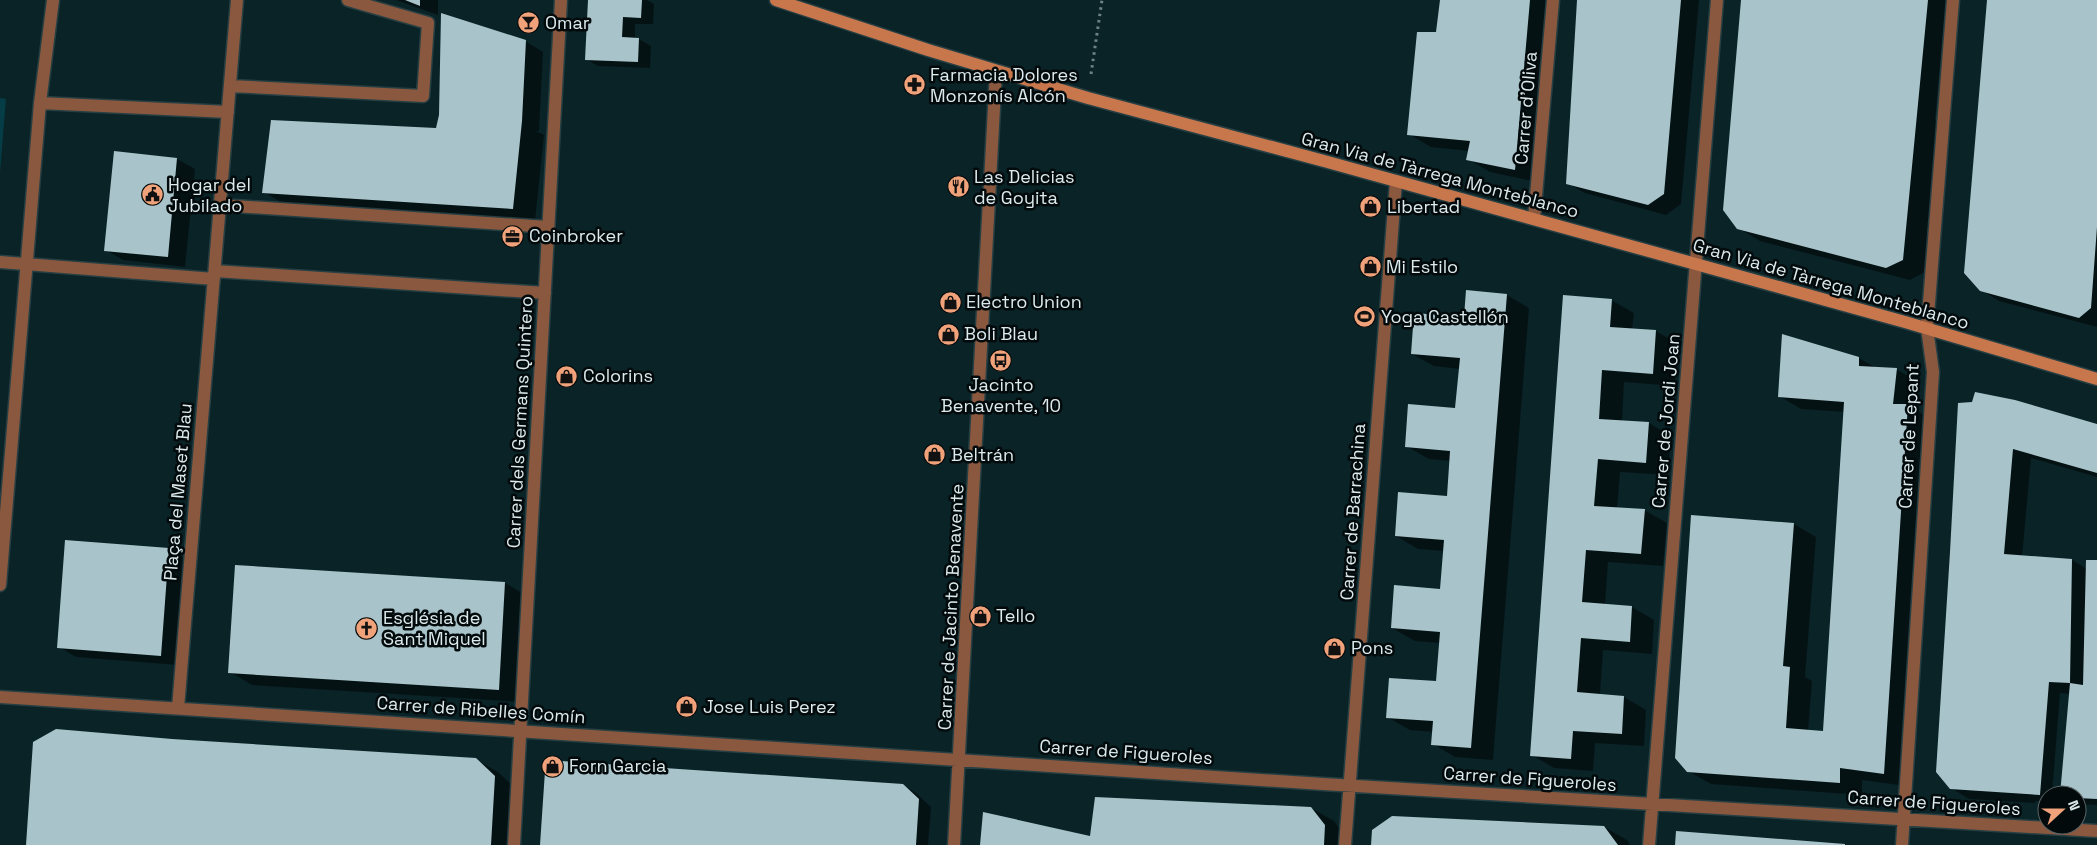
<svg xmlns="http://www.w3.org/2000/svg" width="2097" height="845" font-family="'Space Grotesk',sans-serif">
<rect width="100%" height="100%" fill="#0a2327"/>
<path fill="#053c45" d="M 0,98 L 6,99 L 0,173 Z"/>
<path fill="#0007" d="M 396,0 L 438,0 L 438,15 Z
M 590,0 L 647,0 L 654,4 L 653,24 L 635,24 L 635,39 L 639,39 L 651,46 L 650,68 L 598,66 L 586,59 Z
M 1441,0 L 1553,0 L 1537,182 L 1490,172 L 1468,159 L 1469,151 L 1431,147 L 1409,134 L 1437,34 Z
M 1579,0 L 1699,0 L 1681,204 L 1666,215 L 1585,193 L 1567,183 Z
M 1742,0 L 1946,0 L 1935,120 L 1939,123 L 1925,272 L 1910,280 L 1760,241 L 1738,228 Z
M 1988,0 L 2097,0 L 2097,327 L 1999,301 L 1981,290 Z
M 525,41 L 543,52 L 539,131 L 536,131 L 544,135 L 535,221 L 286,205 L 264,192 L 437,130 Z
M 177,159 L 195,169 L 185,267 L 123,260 L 106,250 Z
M 1507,295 L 1529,308 L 1493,760 L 1455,757 L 1433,744 L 1434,732 L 1410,730 L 1387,717 L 1437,683 L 1440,643 L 1415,641 L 1392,628 L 1442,590 L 1445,551 L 1418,549 L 1396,536 L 1448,498 L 1451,461 L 1429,459 L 1406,446 L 1457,410 L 1460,369 L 1434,366 L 1412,354 L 1465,318 Z
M 1611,300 L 1634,313 L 1632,330 L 1656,331 L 1678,344 L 1675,386 L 1624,382 L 1622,421 L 1649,423 L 1671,436 L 1668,475 L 1620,472 L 1617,509 L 1644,510 L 1667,523 L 1663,566 L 1608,562 L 1605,605 L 1632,607 L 1654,620 L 1652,654 L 1603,650 L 1600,695 L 1624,697 L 1646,710 L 1644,746 L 1595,743 L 1593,771 L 1554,768 L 1532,755 Z
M 1859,358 L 1876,368 L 1896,369 L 1918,382 L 1916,410 L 1930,419 L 1906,786 L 1862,780 L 1862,795 L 1711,784 L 1688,771 L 1794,524 L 1816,537 L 1805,677 L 1812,681 L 1808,731 L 1824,732 L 1845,412 L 1801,409 L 1779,396 Z
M 1959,404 L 2097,425 L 2097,477 L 2031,458 L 2022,557 L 2072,560 L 2087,569 L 2097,561 L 2097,805 L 2077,804 L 2077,795 L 2062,795 L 2071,694 L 2060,693 L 2052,795 L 2047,795 L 2047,801 L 2035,801 L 2035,803 L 1969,799 L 1951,788 L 1943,676 Z
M 169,549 L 187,559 L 178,665 L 76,657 L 59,647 Z
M 505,583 L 527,596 L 521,702 L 252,685 L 230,672 Z
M 172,740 L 475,759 L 498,772 L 517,790 L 514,845 L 28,845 Z
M 903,785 L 916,793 L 931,807 L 928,845 L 542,845 Z
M 1311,808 L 1334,821 L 1347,839 L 1347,845 L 982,845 L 1091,837 Z
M 1604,827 L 1627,840 L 1630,845 L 1372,845 Z"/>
<path fill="#a8c4ca" d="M 405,0 L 420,0 L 420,6 Z
M 588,0 L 642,0 L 641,18 L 623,17 L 622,37 L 639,38 L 638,62 L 585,60 Z
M 1440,0 L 1530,0 L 1515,170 L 1466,160 L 1470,141 L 1407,135 L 1417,32 L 1436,32 Z
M 1577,0 L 1681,0 L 1664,194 L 1648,205 L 1566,184 Z
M 1741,0 L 1928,0 L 1903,260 L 1886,268 L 1737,229 L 1723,210 Z
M 1987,0 L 2097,0 L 2097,227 L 2091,308 L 2079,318 L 1980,291 L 1964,273 Z
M 441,13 L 526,40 L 522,121 L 513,209 L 262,193 L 271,120 L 436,128 L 439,115 Z
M 114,151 L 177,158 L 168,257 L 104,251 Z
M 1466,290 L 1507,294 L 1471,748 L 1431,745 L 1433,721 L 1386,718 L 1389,678 L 1436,681 L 1440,632 L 1391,628 L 1394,585 L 1440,589 L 1444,540 L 1395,536 L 1398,492 L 1447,496 L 1450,451 L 1405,447 L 1408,404 L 1455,408 L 1460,358 L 1411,354 L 1414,313 L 1464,317 Z
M 1563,295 L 1612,299 L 1610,327 L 1656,330 L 1653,374 L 1602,370 L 1599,419 L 1649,422 L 1646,463 L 1598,459 L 1594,506 L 1645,509 L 1641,554 L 1586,550 L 1582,602 L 1632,606 L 1630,642 L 1581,638 L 1577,692 L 1624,696 L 1622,734 L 1573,731 L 1571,759 L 1530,756 Z
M 1782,334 L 1859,357 L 1859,366 L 1897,368 L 1893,404 L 1908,404 L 1884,774 L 1840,768 L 1840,783 L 1687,772 L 1675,758 L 1691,515 L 1794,523 L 1783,666 L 1790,667 L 1786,728 L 1823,731 L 1844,402 L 1778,397 Z
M 1975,392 L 2015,400 L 2097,424 L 2097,473 L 2013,449 L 2004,554 L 2072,559 L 2070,683 L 2049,682 L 2040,795 L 1950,789 L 1936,772 L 1950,552 L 1958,403 L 1972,402 Z
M 65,540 L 169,548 L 161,656 L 57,648 Z
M 2086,560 L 2097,560 L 2097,799 L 2077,798 L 2077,795 L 2060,795 L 2070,683 L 2083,685 Z
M 235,565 L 505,582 L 499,690 L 228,673 Z
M 56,729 L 172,739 L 476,758 L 495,776 L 491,845 L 26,845 L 33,742 Z
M 561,761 L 903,784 L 919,799 L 916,845 L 540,845 L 545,771 Z
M 1095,797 L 1311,807 L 1325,825 L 1324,845 L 980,845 L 983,812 L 1090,836 Z
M 1392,816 L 1604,826 L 1618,845 L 1371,845 L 1372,830 Z
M 1676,831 L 1845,844 L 1845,845 L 1675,845 Z"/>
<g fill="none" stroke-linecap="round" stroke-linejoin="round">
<defs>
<path id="street" d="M 230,86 L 423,96 L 428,23 L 348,0
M 40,103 L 228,112
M 220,205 L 548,227
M 1534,219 L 1553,0
M 0,262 L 214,279
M 215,271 L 545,293
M 0,585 L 40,103 L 53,0
M 0,697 L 1323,784 L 2097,831
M 178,708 L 237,0
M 514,845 L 561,0
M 954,845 L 996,71
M 1345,845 L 1396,181
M 1649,845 L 1717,0
M 1902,845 L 1933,372 L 1927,328 L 1953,0"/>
<path id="secondary" d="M 776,0 L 928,50 L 1088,98 L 1324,161 L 1905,322 L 2097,379"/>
</defs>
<use href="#street" stroke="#273f43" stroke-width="15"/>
<use href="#secondary" stroke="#273f43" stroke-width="15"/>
<path stroke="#6e8286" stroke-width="3" stroke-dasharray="2.5 4" stroke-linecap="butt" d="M 1091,74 L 1102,0"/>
<use href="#street" stroke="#8a583e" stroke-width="12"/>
<use href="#secondary" stroke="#c8774d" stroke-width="12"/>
</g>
<defs>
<symbol id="bar-disc" viewBox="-11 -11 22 22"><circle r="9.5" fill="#f0a27a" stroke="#030a0c"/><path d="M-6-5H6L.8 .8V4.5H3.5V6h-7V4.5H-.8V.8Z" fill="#111"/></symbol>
<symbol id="pharmacy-disc" viewBox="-11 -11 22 22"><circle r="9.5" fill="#f0a27a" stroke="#030a0c"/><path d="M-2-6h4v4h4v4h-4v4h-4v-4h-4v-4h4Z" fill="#111"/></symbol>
<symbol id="restaurant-disc" viewBox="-11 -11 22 22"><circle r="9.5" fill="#f0a27a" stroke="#030a0c"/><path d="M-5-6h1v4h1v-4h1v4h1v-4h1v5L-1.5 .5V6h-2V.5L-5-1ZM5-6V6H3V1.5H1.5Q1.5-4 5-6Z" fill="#111"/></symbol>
<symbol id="civic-disc" viewBox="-11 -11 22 22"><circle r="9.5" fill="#f0a27a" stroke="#030a0c"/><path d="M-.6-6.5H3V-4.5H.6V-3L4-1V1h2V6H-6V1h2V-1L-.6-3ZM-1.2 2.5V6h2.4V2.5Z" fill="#111"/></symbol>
<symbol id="shop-disc" viewBox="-11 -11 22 22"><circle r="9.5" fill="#f0a27a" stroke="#030a0c"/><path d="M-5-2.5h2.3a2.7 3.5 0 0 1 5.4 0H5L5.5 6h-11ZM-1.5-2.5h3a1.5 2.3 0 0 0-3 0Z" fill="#111"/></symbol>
<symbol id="office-disc" viewBox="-11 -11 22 22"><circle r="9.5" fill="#f0a27a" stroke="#030a0c"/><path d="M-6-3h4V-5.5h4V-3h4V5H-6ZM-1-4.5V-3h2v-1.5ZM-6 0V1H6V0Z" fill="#111"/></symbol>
<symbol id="stadium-disc" viewBox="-11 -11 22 22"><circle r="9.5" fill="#f0a27a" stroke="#030a0c"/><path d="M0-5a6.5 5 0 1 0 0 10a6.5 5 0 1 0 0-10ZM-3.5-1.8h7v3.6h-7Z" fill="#111"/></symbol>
<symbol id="bus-disc" viewBox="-11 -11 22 22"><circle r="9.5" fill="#f0a27a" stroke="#030a0c"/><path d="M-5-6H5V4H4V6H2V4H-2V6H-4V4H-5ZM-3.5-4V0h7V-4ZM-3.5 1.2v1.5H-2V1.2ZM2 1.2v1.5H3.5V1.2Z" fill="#111"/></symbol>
<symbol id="church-disc" viewBox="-11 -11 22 22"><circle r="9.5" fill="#f0a27a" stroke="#030a0c"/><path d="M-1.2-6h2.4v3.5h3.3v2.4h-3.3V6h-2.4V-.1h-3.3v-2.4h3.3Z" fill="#111"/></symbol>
</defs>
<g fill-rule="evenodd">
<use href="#bar-disc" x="516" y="10" width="25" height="25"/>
<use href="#pharmacy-disc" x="902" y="72" width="25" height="25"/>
<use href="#restaurant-disc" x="946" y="174" width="25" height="25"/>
<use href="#civic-disc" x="140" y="182" width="25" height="25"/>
<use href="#shop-disc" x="1358" y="194" width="25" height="25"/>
<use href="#office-disc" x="500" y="224" width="25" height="25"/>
<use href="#shop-disc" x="1358" y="254" width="25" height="25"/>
<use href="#shop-disc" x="938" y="290" width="25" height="25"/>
<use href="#stadium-disc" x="1352" y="304" width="25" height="25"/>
<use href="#shop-disc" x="936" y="322" width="25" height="25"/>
<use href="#bus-disc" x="988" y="348" width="25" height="25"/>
<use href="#shop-disc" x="554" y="364" width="25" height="25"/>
<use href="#shop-disc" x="922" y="442" width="25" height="25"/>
<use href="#shop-disc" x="968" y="604" width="25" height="25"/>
<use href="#church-disc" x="354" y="616" width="25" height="25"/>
<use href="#shop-disc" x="1322" y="636" width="25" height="25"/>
<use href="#shop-disc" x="674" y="694" width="25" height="25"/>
<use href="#shop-disc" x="540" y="754" width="25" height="25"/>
</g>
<g text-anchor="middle" stroke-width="5" stroke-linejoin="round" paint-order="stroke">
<g font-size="18" fill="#dceaed" stroke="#030a0c" text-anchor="start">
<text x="545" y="29">Omar</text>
<text x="930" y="81">Farmacia Dolores<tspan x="930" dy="21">Monzonís Alcón</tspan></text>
<text x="974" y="183">Las Delicias<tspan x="974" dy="21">de Goyita</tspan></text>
<text x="168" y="191">Hogar del<tspan x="168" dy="21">Jubilado</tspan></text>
<text x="1387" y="213">Libertad</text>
<text x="529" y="242">Coinbroker</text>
<text x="1386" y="273">Mi Estilo</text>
<text x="966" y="308">Electro Union</text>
<text x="1381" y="323">Yoga Castellón</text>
<text x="964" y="340">Boli Blau</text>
<text x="583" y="382">Colorins</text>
<text x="1001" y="391" text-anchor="middle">Jacinto<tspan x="1001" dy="21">Benavente, 10</tspan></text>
<text x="951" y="461">Beltrán</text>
<text x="996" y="622">Tello</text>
<text x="383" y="624">Església de<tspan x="383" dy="21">Sant Miquel</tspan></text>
<text x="1351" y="654">Pons</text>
<text x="703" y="713">Jose Luis Perez</text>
<text x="569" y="772">Forn Garcia</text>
</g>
<g font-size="18" fill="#dceaed" stroke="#030a0c">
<text transform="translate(1526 108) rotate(-85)" y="6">Carrer d'Oliva</text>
<text transform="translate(1440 175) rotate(15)" y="6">Gran Via de Tàrrega Monteblanco</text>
<text transform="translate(1831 284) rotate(16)" y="6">Gran Via de Tàrrega Monteblanco</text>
<text transform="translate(1666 421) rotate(-85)" y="6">Carrer de Jordi Joan</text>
<text transform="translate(520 422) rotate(-87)" y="6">Carrer dels Germans Quintero</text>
<text transform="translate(1909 436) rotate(-87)" y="6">Carrer de Lepant</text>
<text transform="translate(178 492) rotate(-85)" y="6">Plaça del Maset Blau</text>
<text transform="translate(1353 512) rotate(-86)" y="6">Carrer de Barrachina</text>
<text transform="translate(951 607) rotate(-87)" y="6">Carrer de Jacinto Benavente</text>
<text transform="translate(481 710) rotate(4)" y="6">Carrer de Ribelles Comín</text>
<text transform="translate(1126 752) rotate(4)" y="6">Carrer de Figueroles</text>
<text transform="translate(1530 779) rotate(4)" y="6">Carrer de Figueroles</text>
<text transform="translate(1934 803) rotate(4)" y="6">Carrer de Figueroles</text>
</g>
</g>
<g transform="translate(2062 810) rotate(69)"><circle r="24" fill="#030a0c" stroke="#5a6466"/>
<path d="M0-4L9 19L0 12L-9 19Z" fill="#f0a27a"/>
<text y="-8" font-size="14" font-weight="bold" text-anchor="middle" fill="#dceaed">N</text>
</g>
</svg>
